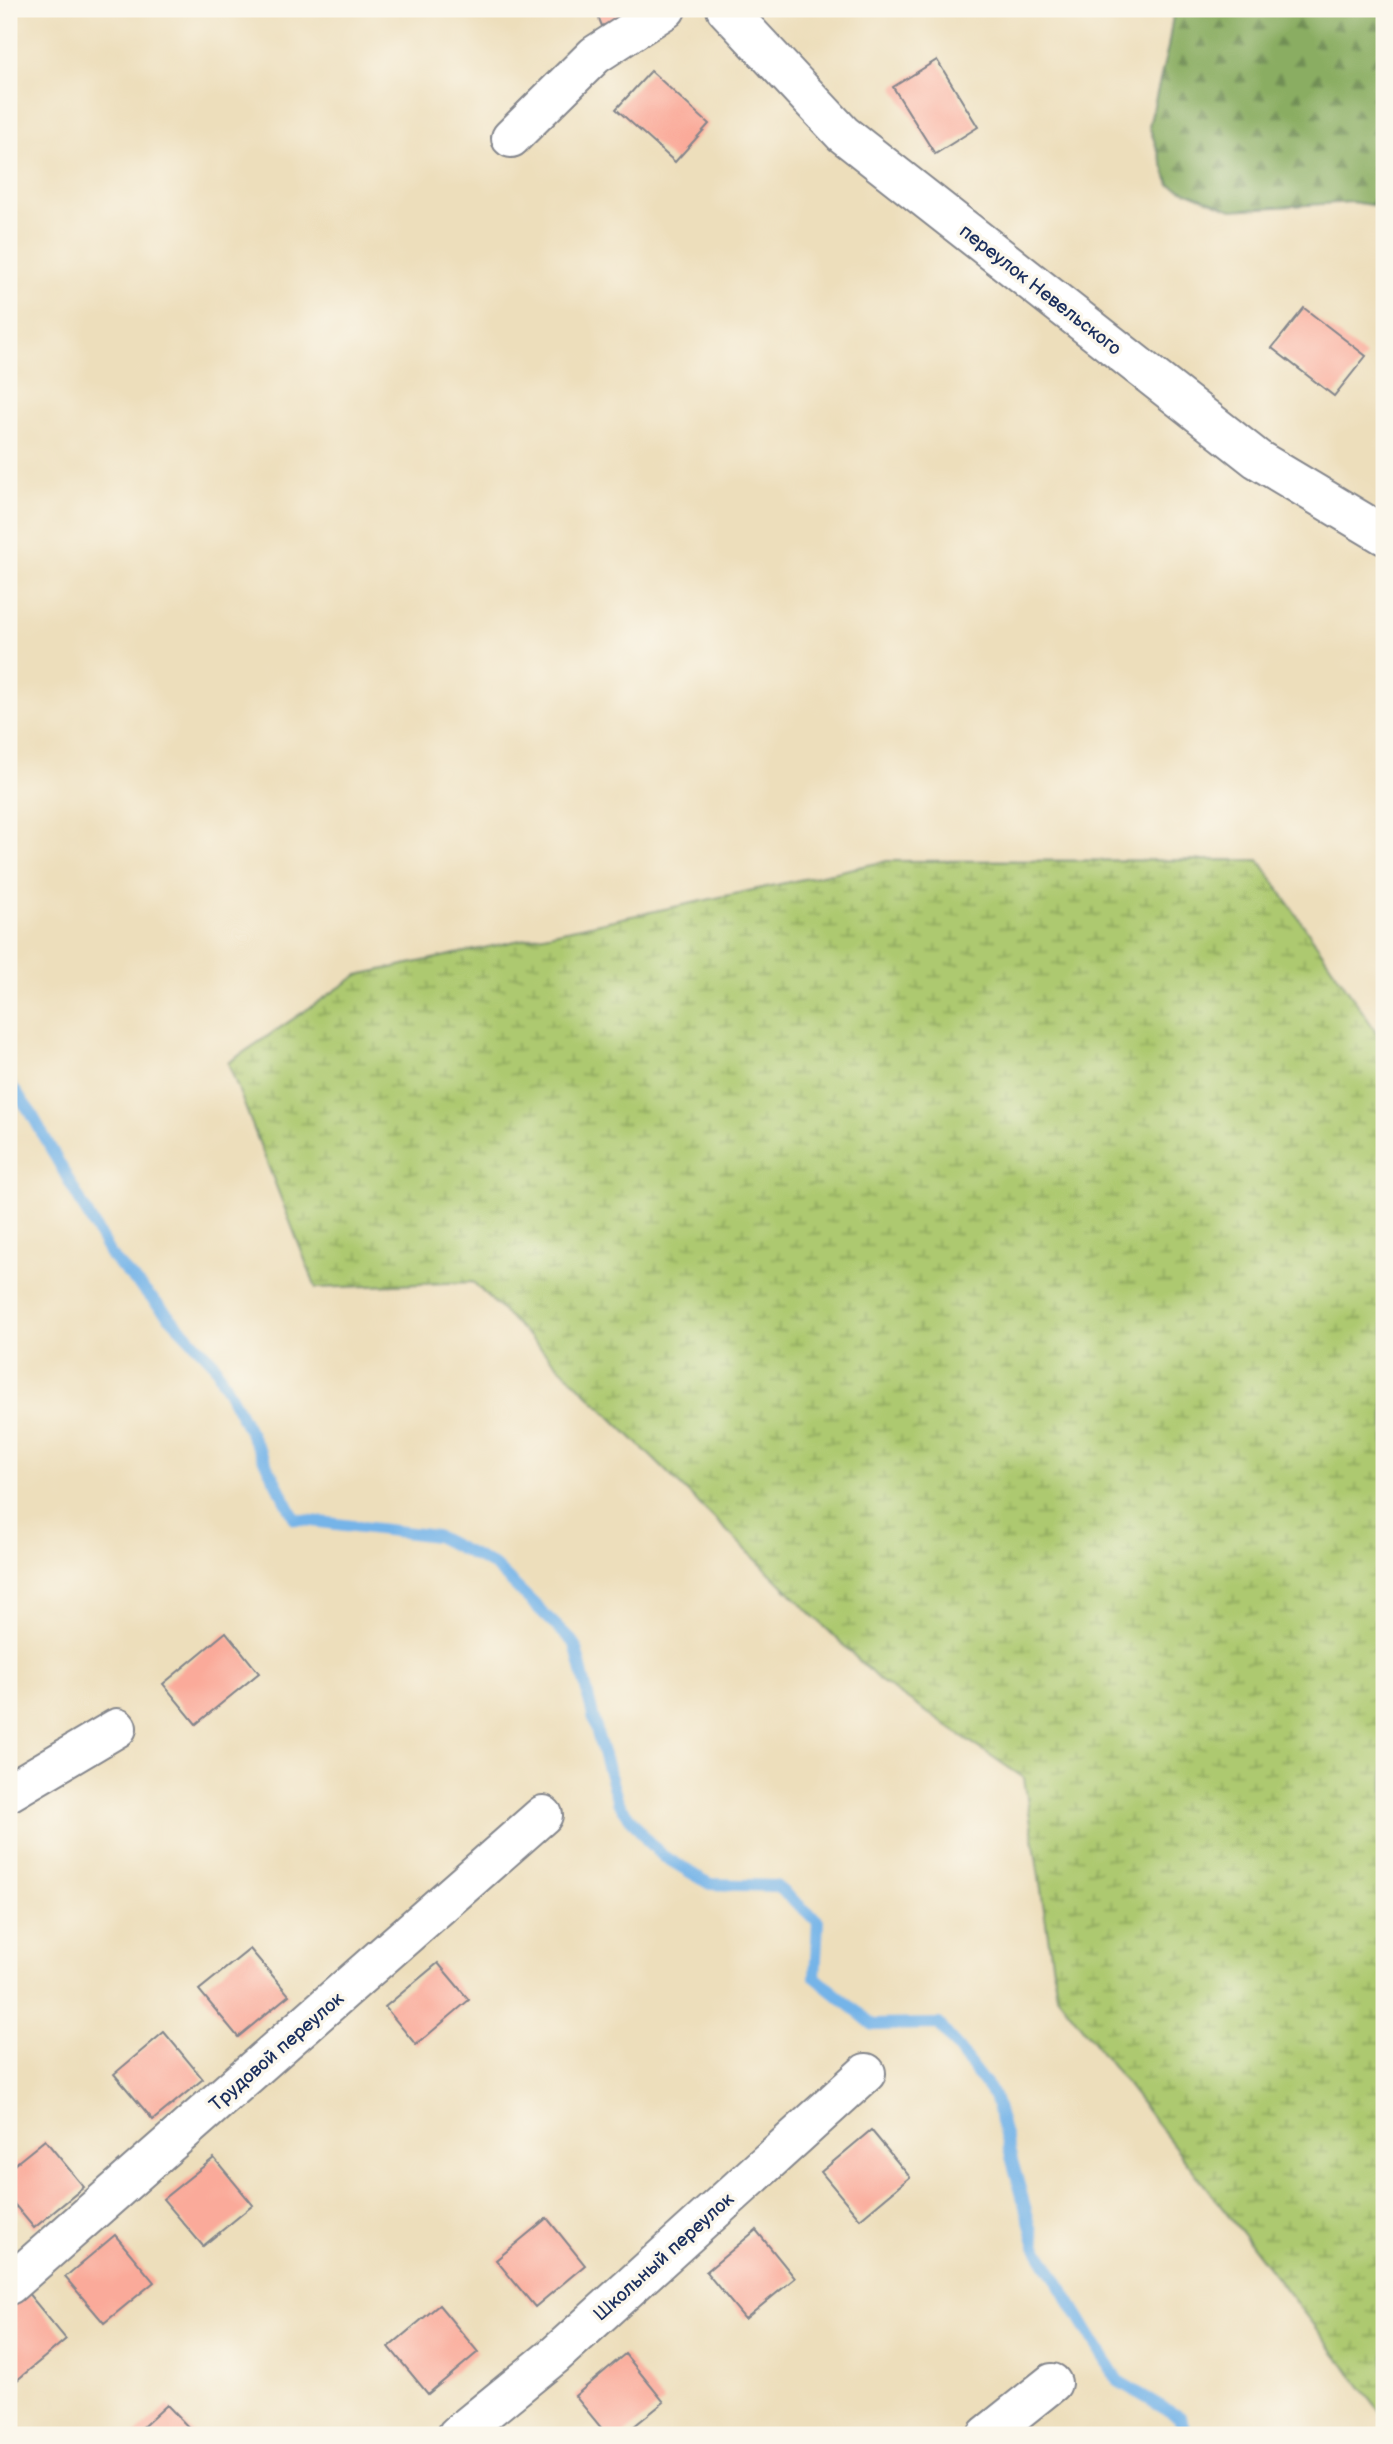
<svg xmlns="http://www.w3.org/2000/svg" width="1393" height="2444" font-family="'Balsamiq Sans',sans-serif">
<defs>
<pattern id="forest-firs" width="22" height="20" patternUnits="userSpaceOnUse" patternTransform="scale(1.75)"><rect width="22" height="20" fill="#8aad62"/><path d="M5 1l3.5 6h-7zM16 11l3.5 6h-7z" fill="#708d54"/></pattern>
<pattern id="wetland-marsh" width="20" height="14" patternUnits="userSpaceOnUse" patternTransform="scale(1.75)"><rect width="20" height="14" fill="#adc96f"/><path d="M1 5h8M5 5V1M11 12h8M15 12V8" fill="none" stroke="#8ca45e"/></pattern>
</defs>
<rect width="100%" height="100%" fill="#fbf7ec"/>
<filter id="ink" filterUnits="userSpaceOnUse"><feTurbulence type="fractalNoise" baseFrequency=".0143" numOctaves="2"/><feDisplacementMap in="SourceGraphic" scale="14" xChannelSelector="R" yChannelSelector="G"/><feConvolveMatrix kernelMatrix="1 2 1 2 8 2 1 2 1" color-interpolation-filters="sRGB"/></filter>
<filter id="wash" filterUnits="userSpaceOnUse"><feTurbulence type="fractalNoise" baseFrequency=".00686" numOctaves="4" result="noise"/><feDisplacementMap in="SourceGraphic" scale="28" xChannelSelector="R" yChannelSelector="G"/><feGaussianBlur stdDeviation="1.57" result="paint"/><feColorMatrix in="noise" values="0 0 0 0 0 0 0 0 0 0 0 0 0 0 0 0 0 1.4 0 .05"/><feComposite in="paint" operator="in"/></filter>
<g filter="url(#wash)">
<rect width="100%" height="100%" fill="#eddebb"/>
<path fill="url(#forest-firs)" stroke="#526e60" stroke-width="2" d="M 1174,9 L 1384,9 L 1384,207 L 1352,202 L 1232,210 L 1170,185 L 1149,126 L 1168,47 Z"/>
<path fill="url(#wetland-marsh)" stroke="#647c66" stroke-width="2" d="M 1259,860 L 1384,1043 L 1384,2416 L 1057,1995 L 1024,1778 L 879,1680 L 473,1282 L 316,1288 L 228,1063 L 358,975 L 887,861 Z"/>
<g fill="none" stroke-linecap="round" stroke-linejoin="round">
<path stroke="#75b4e8" stroke-width="12" d="M 9,1083 L 31,1113 L 111,1256 L 213,1362 L 295,1519 L 436,1536 L 495,1566 L 575,1644 L 598,1736 L 618,1802 L 646,1839 L 663,1856 L 710,1884 L 776,1886 L 818,1921 L 815,1977 L 873,2025 L 939,2024 L 994,2096 L 1036,2246 L 1118,2381 L 1179,2417 L 1189,2435"/>
</g>
<g id="blocks">
<path fill="#faaa9a" d="M 595,9 L 647,9 L 602,26 Z
M 937,60 L 978,127 L 935,154 L 893,87 Z
M 651,71 L 709,124 L 675,162 L 616,109 Z
M 1304,308 L 1366,356 L 1334,396 L 1272,348 Z
M 226,1632 L 259,1673 L 196,1724 L 163,1684 Z
M 250,1949 L 289,1995 L 238,2037 L 199,1990 Z
M 438,1963 L 469,2000 L 416,2045 L 385,2007 Z
M 164,2032 L 203,2079 L 153,2120 L 114,2074 Z
M 871,2130 L 910,2177 L 860,2219 L 821,2172 Z
M 45,2140 L 84,2187 L 34,2228 L 9,2198 L 9,2169 Z
M 214,2158 L 253,2205 L 203,2246 L 163,2199 Z
M 547,2218 L 585,2265 L 535,2307 L 496,2260 Z
M 756,2230 L 795,2278 L 745,2319 L 706,2272 Z
M 115,2235 L 154,2282 L 104,2323 L 65,2277 Z
M 27,2292 L 66,2339 L 16,2381 L 9,2372 L 9,2307 Z
M 439,2305 L 478,2352 L 428,2394 L 389,2347 Z
M 625,2354 L 664,2402 L 623,2435 L 607,2435 L 575,2396 Z
M 167,2405 L 196,2435 L 134,2435 Z"/>
</g>
</g>
<g filter="url(#ink)">
<use href="#blocks" fill-opacity="0" stroke="#84868c" stroke-width="2"/>
<g fill="none" stroke-linecap="round" stroke-linejoin="round">
<defs>
<path id="minor" d="M 726,9 L 843,134 L 1257,459 L 1384,535
M 511,138 L 595,55 L 666,9
M 9,1792 L 117,1728
M 9,2285 L 543,1815
M 457,2435 L 555,2355 L 866,2073
M 987,2435 L 1052,2383"/>
</defs>
<use href="#minor" stroke="#84868c" stroke-width="42"/>
<use href="#minor" stroke="#fff" stroke-width="38"/>
</g>
</g>
<g text-anchor="middle" stroke-width="7" stroke-linejoin="round" paint-order="stroke">
<g font-size="19" fill="#1b2f5e" stroke="#fbf7ec">
<text transform="translate(1041 289) rotate(38)" y="7">переулок Невельского</text>
<text transform="translate(276 2051) rotate(-41)" y="7">Трудовой переулок</text>
<text transform="translate(663 2256) rotate(-42)" y="7">Школьный переулок</text>
</g>
</g>
<rect width="1393" height="2444" fill="none" stroke="#fbf7ec" stroke-width="35"/>
</svg>
